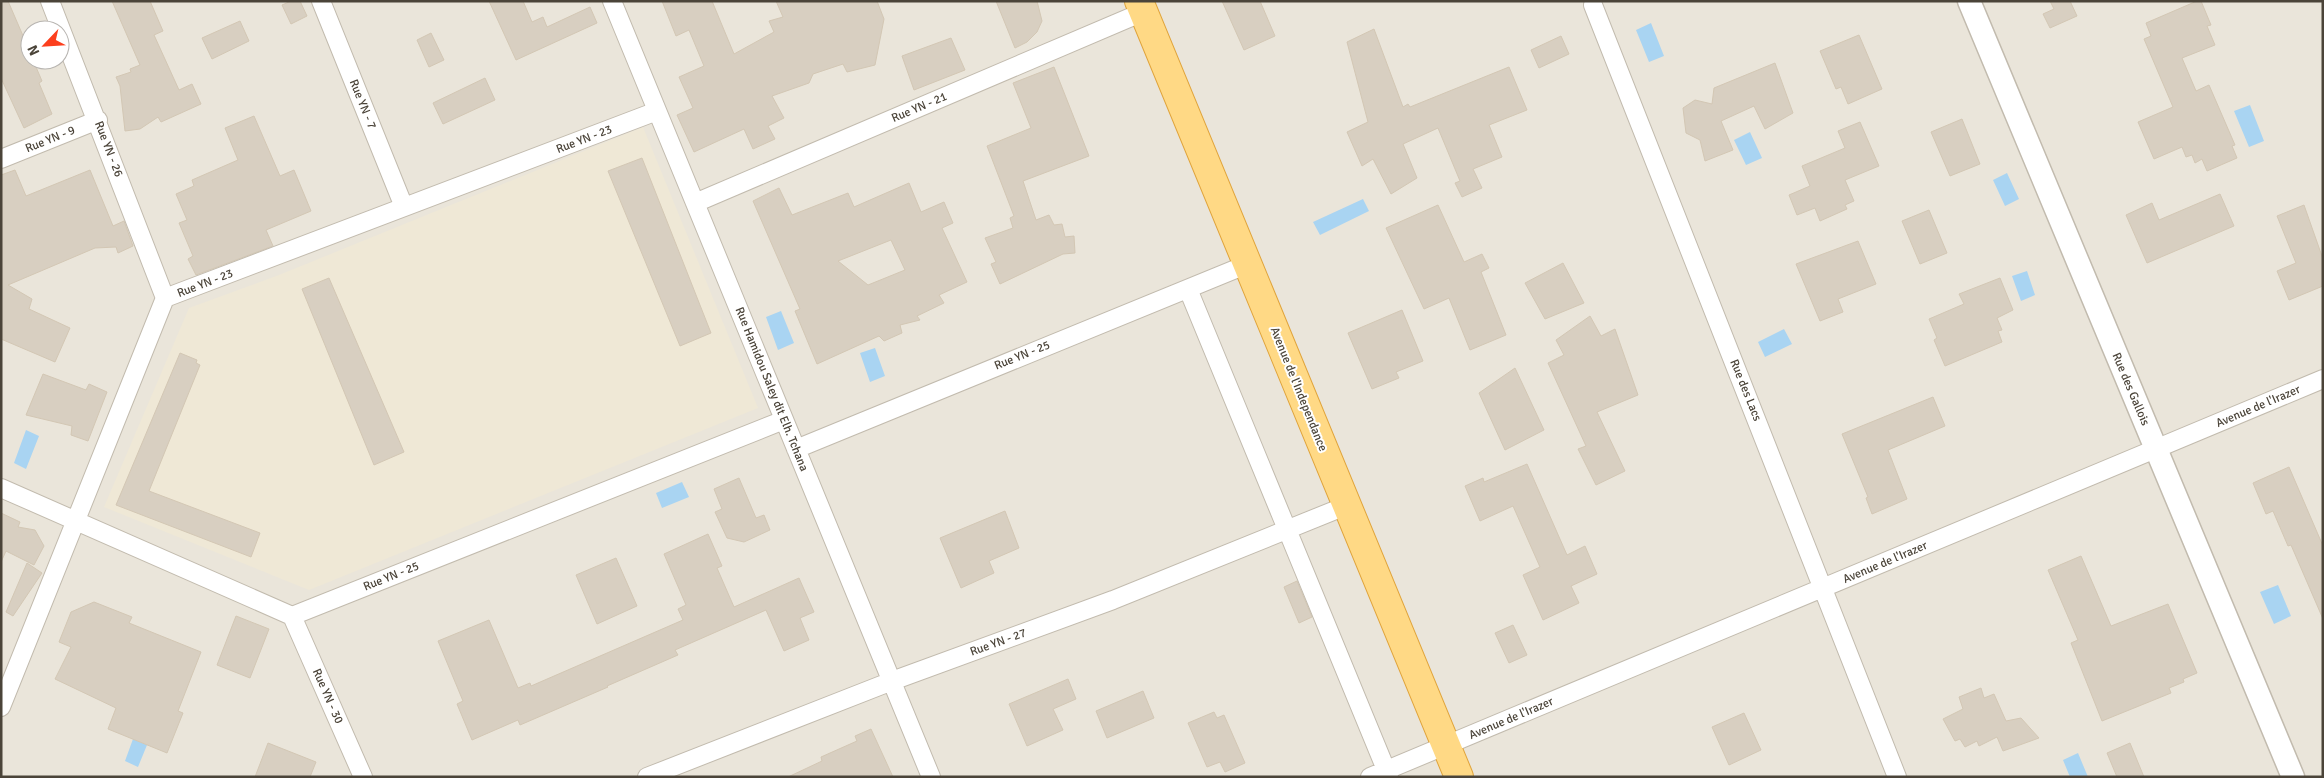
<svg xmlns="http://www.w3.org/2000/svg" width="2324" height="778" font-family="Signika,sans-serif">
<rect width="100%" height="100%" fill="#f6f3ec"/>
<path fill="#eae5da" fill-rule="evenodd" d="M 1,1 L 2323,1 L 2323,777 L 1,777 ZM 30,30 L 60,30 L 60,60 L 30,60 Z"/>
<path fill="#efe8d6" d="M 643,127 L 758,408 L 309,590 L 104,507 L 189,308 L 279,275 Z"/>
<path fill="#a9d4f2" d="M 1651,23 L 1664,56 L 1649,62 L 1636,30 Z
M 2250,105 L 2264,141 L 2249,147 L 2234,111 Z
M 1750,132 L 1762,158 L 1746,165 L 1734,140 Z
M 2007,173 L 2019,199 L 2005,206 L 1993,180 Z
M 1363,199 L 1369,211 L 1320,235 L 1313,222 Z
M 2027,271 L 2035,295 L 2021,301 L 2012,276 Z
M 781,311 L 794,343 L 778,350 L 766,317 Z
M 1784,329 L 1792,344 L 1765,357 L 1758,342 Z
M 875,348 L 885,376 L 870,382 L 860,353 Z
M 26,430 L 39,436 L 26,469 L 14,463 Z
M 682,482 L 689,497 L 662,508 L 656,493 Z
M 2278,585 L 2291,616 L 2274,624 L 2260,592 Z
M 133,739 L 147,745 L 138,767 L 125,761 Z
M 2078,753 L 2088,777 L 2070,777 L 2063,760 Z"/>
<path fill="#d8cfc1" stroke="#d3c7b4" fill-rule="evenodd" d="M 1,1 L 8,1 L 30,52 L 30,60 L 33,60 L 42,81 L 39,83 L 52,114 L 24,128 L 1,78 Z
M 112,1 L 150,1 L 163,31 L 154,35 L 179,90 L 192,84 L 201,104 L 161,122 L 158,117 L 140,129 L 125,131 L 120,86 L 116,77 L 131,72 L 130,69 L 140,65 Z
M 291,1 L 300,1 L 307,16 L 291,24 L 282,5 Z
M 489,1 L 523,1 L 532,22 L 543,17 L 547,27 L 590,7 L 597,23 L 516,60 Z
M 662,1 L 712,1 L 734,54 L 774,32 L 769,21 L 783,17 L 776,1 L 877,1 L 884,19 L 875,65 L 847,72 L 843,64 L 813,74 L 809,83 L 772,96 L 784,118 L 768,126 L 775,139 L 753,149 L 744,129 L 694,152 L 677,115 L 693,108 L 679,77 L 704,66 L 689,30 L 676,36 Z
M 996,1 L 1037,1 L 1042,21 L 1037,32 L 1027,42 L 1015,48 Z
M 1222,1 L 1260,1 L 1275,36 L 1244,50 Z
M 2050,1 L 2070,1 L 2077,16 L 2050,28 L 2043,14 L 2054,9 Z
M 2197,1 L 2201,1 L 2211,25 L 2207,26 L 2215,45 L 2182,58 L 2196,91 L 2209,85 L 2235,145 L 2232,146 L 2237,158 L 2207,171 L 2202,159 L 2195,163 L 2192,155 L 2186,157 L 2182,147 L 2154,159 L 2138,122 L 2173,107 L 2144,39 L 2151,36 L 2146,23 Z
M 240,21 L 249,41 L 212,59 L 202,38 Z
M 1374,29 L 1403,107 L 1408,104 L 1410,107 L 1509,67 L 1527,110 L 1489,125 L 1502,157 L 1473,169 L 1482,188 L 1462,197 L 1455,183 L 1460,181 L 1438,128 L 1403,144 L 1417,178 L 1391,194 L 1373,159 L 1362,166 L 1347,132 L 1368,122 L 1347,42 Z
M 431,33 L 444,60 L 429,67 L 417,40 Z
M 1859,35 L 1882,89 L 1848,104 L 1841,87 L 1836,89 L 1820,51 Z
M 1561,36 L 1569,54 L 1539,68 L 1531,50 Z
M 951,38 L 965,70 L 914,90 L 902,56 Z
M 1775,63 L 1793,113 L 1765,129 L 1754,106 L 1721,121 L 1733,150 L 1705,161 L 1700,140 L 1686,133 L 1683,108 L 1695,100 L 1712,104 L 1714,88 Z
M 1054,67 L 1089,156 L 1023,181 L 1036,220 L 1049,215 L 1054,225 L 1062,224 L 1065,237 L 1074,236 L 1075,253 L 1063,254 L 1000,284 L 991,264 L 996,262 L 985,238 L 1013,228 L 1010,218 L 1014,216 L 987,146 L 1031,128 L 1013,83 Z
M 485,78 L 495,100 L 443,124 L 433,103 Z
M 254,116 L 280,176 L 294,170 L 311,211 L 266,230 L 273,246 L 196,275 L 188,259 L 193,256 L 179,223 L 187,220 L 176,194 L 194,186 L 192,180 L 238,160 L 225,128 Z
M 1962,119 L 1980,164 L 1950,176 L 1931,132 Z
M 1860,122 L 1879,166 L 1845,180 L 1854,201 L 1845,205 L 1847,209 L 1820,221 L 1815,208 L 1797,215 L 1789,195 L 1810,186 L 1802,166 L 1845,148 L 1838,131 Z
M 642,158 L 711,333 L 680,346 L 608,171 Z
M 15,170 L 26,196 L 90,170 L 113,226 L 124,221 L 133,246 L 118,253 L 116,247 L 95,248 L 8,285 L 32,299 L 29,309 L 70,328 L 55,362 L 1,339 L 1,175 Z
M 909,183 L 921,212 L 944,202 L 953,223 L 942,228 L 967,282 L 939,295 L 944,303 L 917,316 L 920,320 L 900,325 L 902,333 L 884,341 L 879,336 L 817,364 L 795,311 L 800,309 L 753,201 L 779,188 L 792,215 L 848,193 L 854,207 ZM 891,240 L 905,270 L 868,285 L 838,261 Z
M 2220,194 L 2234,226 L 2147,263 L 2126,215 L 2152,203 L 2159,220 Z
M 1438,205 L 1464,262 L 1482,254 L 1489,268 L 1481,272 L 1506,335 L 1470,350 L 1449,298 L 1424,309 L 1386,228 Z
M 2304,205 L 2323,259 L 2323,286 L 2289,300 L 2277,271 L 2296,263 L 2277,216 Z
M 1929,210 L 1947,253 L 1920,264 L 1902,221 Z
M 1858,241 L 1876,284 L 1838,299 L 1843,312 L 1820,321 L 1796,264 Z
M 1563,263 L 1584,303 L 1545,319 L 1525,283 Z
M 329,278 L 404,452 L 374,465 L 302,289 Z
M 2000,278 L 2013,310 L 1997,318 L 2002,330 L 1998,331 L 2002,342 L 1945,366 L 1934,340 L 1937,338 L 1929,319 L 1964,304 L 1959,294 Z
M 1402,310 L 1423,361 L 1396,372 L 1399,378 L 1372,389 L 1348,333 Z
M 1590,316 L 1601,336 L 1615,329 L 1638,395 L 1597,412 L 1625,471 L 1596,485 L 1578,449 L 1586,446 L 1548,363 L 1564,355 L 1556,340 Z
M 180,353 L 197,360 L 196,363 L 200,365 L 149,491 L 260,533 L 251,557 L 116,505 Z
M 1515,368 L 1544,430 L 1505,450 L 1479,393 Z
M 43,374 L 86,390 L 89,384 L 107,392 L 88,441 L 71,435 L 72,426 L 26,415 Z
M 1933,397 L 1945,426 L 1888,450 L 1907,499 L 1872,514 L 1866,498 L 1868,497 L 1842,434 Z
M 1527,464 L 1567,555 L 1585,546 L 1597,574 L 1571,586 L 1579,603 L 1543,620 L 1523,575 L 1540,567 L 1513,506 L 1480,521 L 1465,486 L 1483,478 L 1484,482 Z
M 2289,467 L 2323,546 L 2323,619 L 2291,545 L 2288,546 L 2273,511 L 2266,514 L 2253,483 Z
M 739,478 L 756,518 L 764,515 L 770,530 L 744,542 L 727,538 L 715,512 L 722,509 L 714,489 Z
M 1005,511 L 1019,548 L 989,561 L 994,573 L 961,588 L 940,538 Z
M 1,513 L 20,522 L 18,527 L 35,530 L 44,546 L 34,565 L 6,551 L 1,562 Z
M 708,534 L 722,566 L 717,568 L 734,607 L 799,578 L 814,612 L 800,618 L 809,640 L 784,651 L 766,610 L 675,650 L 678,655 L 607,686 L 608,687 L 520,725 L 518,720 L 472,740 L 457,704 L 463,701 L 438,641 L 489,620 L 518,688 L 530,683 L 531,686 L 683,620 L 678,609 L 686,605 L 664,554 Z
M 2081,556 L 2111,626 L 2168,604 L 2197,673 L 2183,679 L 2184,682 L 2169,688 L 2171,693 L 2102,721 L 2071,643 L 2078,640 L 2048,570 Z
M 616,558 L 637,606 L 597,624 L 576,575 Z
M 27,563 L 42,573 L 13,616 L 6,612 Z
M 1297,581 L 1312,617 L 1299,623 L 1284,587 Z
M 94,602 L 132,617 L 129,623 L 201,652 L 178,711 L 183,713 L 167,753 L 108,729 L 116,708 L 55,679 L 71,647 L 59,642 L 71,612 Z
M 236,616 L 269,629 L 250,678 L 217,665 Z
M 1513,625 L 1527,655 L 1509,663 L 1495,633 Z
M 1068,679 L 1076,699 L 1053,709 L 1063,730 L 1027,746 L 1009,704 Z
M 1981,688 L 1984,698 L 1994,694 L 2006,721 L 2021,718 L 2039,738 L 2003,751 L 1997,737 L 1979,746 L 1977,741 L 1965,747 L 1960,739 L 1955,741 L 1943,719 L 1963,709 L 1959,697 Z
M 1143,691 L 1154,718 L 1107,738 L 1096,711 Z
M 1214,712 L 1217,718 L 1224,715 L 1245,763 L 1225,772 L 1220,762 L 1207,767 L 1188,723 Z
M 1744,713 L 1761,750 L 1729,765 L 1712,727 Z
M 871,729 L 893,777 L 788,777 L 822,761 L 821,757 L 857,741 L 855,736 Z
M 268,743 L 316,762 L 310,777 L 255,777 Z
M 2130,743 L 2144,777 L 2117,777 L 2107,753 Z"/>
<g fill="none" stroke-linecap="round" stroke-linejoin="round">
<defs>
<path id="minor" d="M 50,1 L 165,298
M 321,1 L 404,207
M 612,1 L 931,777
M 1593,5 L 1897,777
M 1,159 L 98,120
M 695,203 L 1143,12
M 1188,289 L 1389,777
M 796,449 L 1248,264
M 1,488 L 292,616 L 784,420
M 292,616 L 363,777
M 1,707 L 165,298 L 657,111
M 647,777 L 892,681 L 1113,600 L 1348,505
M 1370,777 L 2323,379"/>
<path id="tertiary" d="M 1969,1 L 2293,777"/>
<path id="trunk" d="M 1139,1 L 1459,777"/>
</defs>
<use href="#minor" stroke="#c2bbae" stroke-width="20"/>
<use href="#tertiary" stroke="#c2bbae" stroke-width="25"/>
<use href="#trunk" stroke="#e0a43c" stroke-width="30"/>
<use href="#minor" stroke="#fff" stroke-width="18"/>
<use href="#tertiary" stroke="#fff" stroke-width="22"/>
<use href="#trunk" stroke="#ffd985" stroke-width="28"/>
</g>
<g text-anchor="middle" stroke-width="4" stroke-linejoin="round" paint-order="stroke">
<g font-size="12" fill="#4b4439" stroke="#fff">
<text transform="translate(363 104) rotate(68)" y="4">Rue YN - 7</text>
<text transform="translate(919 107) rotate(-23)" y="4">Rue YN - 21</text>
<text transform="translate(50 139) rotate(-22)" y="4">Rue YN - 9</text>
<text transform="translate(584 139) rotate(-21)" y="4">Rue YN - 23</text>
<text transform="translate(109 149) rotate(69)" y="4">Rue YN - 26</text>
<text transform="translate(205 283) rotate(-21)" y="4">Rue YN - 23</text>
<text transform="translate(1022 355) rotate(-22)" y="4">Rue YN - 25</text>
<text transform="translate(772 389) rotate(68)" y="4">Rue Hamidou Saley dit Elh. Tchana</text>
<text transform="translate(1299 389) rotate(68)" y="4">Avenue de l'Independance</text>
<text transform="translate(2131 389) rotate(67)" y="4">Rue des Gallois</text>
<text transform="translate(1746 390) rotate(68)" y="4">Rue des Lacs</text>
<text transform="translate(2258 406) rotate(-23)" y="4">Avenue de l'Irazer</text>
<text transform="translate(1885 562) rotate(-23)" y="4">Avenue de l'Irazer</text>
<text transform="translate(391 576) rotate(-22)" y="4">Rue YN - 25</text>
<text transform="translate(998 642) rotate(-20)" y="4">Rue YN - 27</text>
<text transform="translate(328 696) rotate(66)" y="4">Rue YN - 30</text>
<text transform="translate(1511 718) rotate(-23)" y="4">Avenue de l'Irazer</text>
</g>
</g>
<rect width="2324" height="778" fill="none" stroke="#4b4439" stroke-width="5"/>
<g transform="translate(45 45) rotate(245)"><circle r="24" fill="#ffffff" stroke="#b7b4b0"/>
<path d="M0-4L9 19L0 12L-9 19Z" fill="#fc3f1d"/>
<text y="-8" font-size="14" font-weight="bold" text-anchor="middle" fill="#4b4439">N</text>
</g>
</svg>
